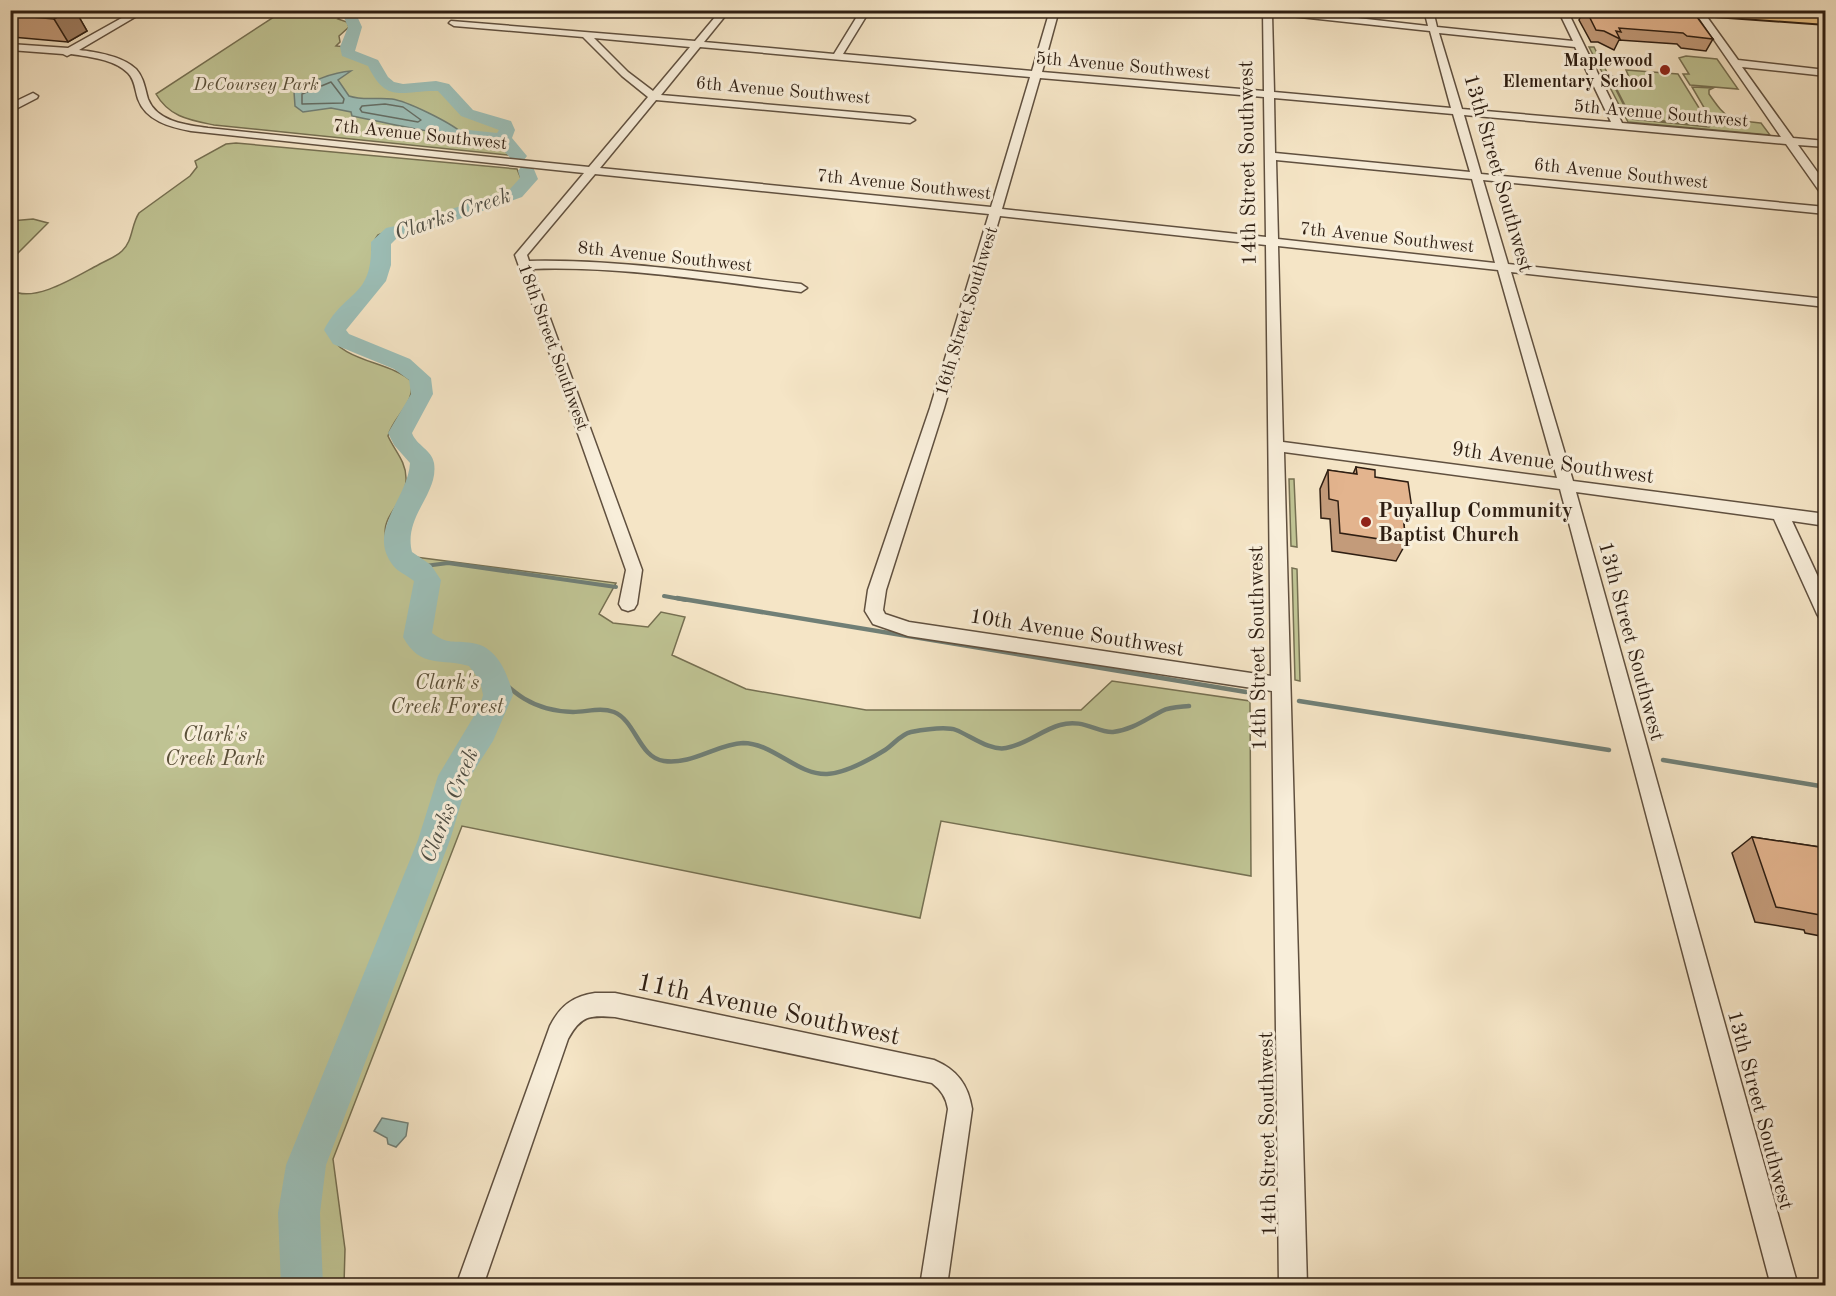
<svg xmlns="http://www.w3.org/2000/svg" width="1836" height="1296" font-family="'Old Standard TT',serif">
<rect width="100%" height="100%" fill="#f5e5c6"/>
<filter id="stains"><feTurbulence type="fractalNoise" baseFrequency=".00333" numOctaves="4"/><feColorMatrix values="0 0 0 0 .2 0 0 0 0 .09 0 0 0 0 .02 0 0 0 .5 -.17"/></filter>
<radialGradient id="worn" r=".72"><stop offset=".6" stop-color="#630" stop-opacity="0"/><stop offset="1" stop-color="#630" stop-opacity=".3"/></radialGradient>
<path fill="#bfc393" stroke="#767052" stroke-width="1.5" d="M 283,11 L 349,11 L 338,19 L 347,22 L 349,27 L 339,36 L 340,42 L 336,46 L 347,47 L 347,53 L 373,63 C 378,68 378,75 382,80 C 397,98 425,82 443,87 L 461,109 L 467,113 L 505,125 L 507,130 L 503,139 L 518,156 L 214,125 C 190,120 169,117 156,94 Z
M 1589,47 L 1594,47 L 1631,119 L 1709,127 L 1711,125 L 1709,116 L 1692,87 L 1713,88 L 1709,90 L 1709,94 C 1727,120 1729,120 1761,123 L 1770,135 L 1628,122 Z
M 1686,56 L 1717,59 L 1738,89 L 1690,85 L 1683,74 L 1689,74 L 1679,58 Z
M 1626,70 L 1678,74 L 1709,124 L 1706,126 L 1631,117 L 1610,76 L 1629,77 Z
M 236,143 L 517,169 L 522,181 L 513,191 L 422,224 L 394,229 L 378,235 C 367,248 376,266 370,280 C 360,300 337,311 329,332 C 338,361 392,362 411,381 C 416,404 393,416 388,436 C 394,450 406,461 406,478 C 408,509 370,514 392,554 L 616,583 L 599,614 L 613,623 L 648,627 L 661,612 L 685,617 L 672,655 L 746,689 L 866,710 L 1081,710 L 1112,681 L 1250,701 L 1251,876 L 941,821 L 920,918 L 462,826 L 333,1159 L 345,1249 L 344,1285 L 11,1285 L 11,290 C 34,304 77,276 98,265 C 105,261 116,257 122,251 C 133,241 131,225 139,213 L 190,176 L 197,167 L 195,161 L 226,144 Z
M 33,219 L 48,223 L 11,260 L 11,221 Z
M 1289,479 L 1294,479 L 1297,547 L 1291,546 Z
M 1292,568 L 1297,569 L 1300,681 L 1295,680 Z"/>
<path fill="#9cbfb8" stroke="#707f76" stroke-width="1.5" d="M 351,71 L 338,80 L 349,96 C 364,101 377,97 392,99 C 407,101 449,122 461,132 C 450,139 370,119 352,116 L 351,112 L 331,108 L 303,112 L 295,106 L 294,92 C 309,82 333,72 351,71 Z
M 382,1118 L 408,1123 L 406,1136 L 396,1147 L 388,1144 L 387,1138 L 374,1131 Z"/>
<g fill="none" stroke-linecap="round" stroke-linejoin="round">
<path stroke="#656e65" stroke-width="1.5" d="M 331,82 L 344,99 L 343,103 L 302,104 L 302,94 Z
M 385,104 L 403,107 L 421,120 L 418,122 L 362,112 L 360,109 L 362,106 Z"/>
<path stroke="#707f76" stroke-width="4" d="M 417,567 L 448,563 L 616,587
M 664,596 L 686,600"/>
<path stroke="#707f76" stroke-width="4.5" d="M 677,598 L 1246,692
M 485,665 C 513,693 532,711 573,712 C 587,712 600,707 614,712 C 636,721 639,758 664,761 C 692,765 717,744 743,743 C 773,743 797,775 827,774 C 846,773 869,760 885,750 C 893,745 901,734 911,732 C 922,730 945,726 956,730 C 971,736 990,751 1006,748 C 1025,745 1042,730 1060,725 C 1083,718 1097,733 1113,732 C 1132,730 1146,719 1162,711 C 1170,707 1181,707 1189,706
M 1299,701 L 1609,750
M 1663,760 L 1826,787"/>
<path fill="#9cbfb8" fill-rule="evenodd" d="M 346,10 L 362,10 L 357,16 L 362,27 L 355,51 L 378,60 L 388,77 L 394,82 L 403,84 L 436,81 L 449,84 L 473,110 L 511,121 L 515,130 L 512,138 L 527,156 L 524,160 L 512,160 L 498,144 L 453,138 L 451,134 L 453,130 L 459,129 L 497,133 L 499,130 L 461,116 L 438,91 C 402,90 387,105 368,66 L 342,56 L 340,47 L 348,27 L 343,15 Z
M 527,166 L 533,167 L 538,179 L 522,197 L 425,231 L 399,236 L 391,244 L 391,265 L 386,281 L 346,330 L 349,334 L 410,359 L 431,378 L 433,394 L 412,433 C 416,445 432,450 434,463 C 439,494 403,516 412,552 L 431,565 L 441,580 L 432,633 C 448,645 453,640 472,643 C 497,646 508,674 513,695 L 493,741 L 468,780 L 450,840 L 326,1165 L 320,1213 L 323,1286 L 281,1286 L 278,1213 L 286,1165 L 418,840 L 438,776 L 480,706 L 483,695 L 480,681 L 469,666 C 442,658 420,669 403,637 L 414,581 C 407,575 397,572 392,564 C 367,530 408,498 410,463 L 394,445 L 388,433 L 411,394 L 409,380 L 394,369 L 333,344 L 324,330 C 345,289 373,299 371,242 L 386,228 L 414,222 L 510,189 L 520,178 L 518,171 L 521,167 Z"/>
<defs>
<path id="minor" d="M 136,10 L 147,10 L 79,50 C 97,52 122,56 136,69 C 144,78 145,89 148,99 C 157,122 187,125 208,128 L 589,167 L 648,97 L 622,76 L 583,37 L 454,26 L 449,23 L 451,21 L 695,41 L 721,10 L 730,10 L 704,42 L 834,54 L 861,10 L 870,10 L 843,54 L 1032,71 L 1050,10 L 1059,10 L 1042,72 L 1264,91 L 1263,10 L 1287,10 L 1428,26 L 1424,10 L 1433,10 L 1437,27 L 1573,41 L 1558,10 L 1567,10 L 1622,123 L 1781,137 L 1695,12 L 1702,10 L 1738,60 L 1826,70 L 1826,76 L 1742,67 L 1793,138 L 1826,141 L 1826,147 L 1798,145 L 1826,184 L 1826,196 L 1822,195 L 1786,144 L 1464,115 L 1481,174 L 1826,207 L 1826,214 L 1483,180 L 1508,264 L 1826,299 L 1826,307 L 1511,272 L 1573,481 L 1826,514 L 1826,526 L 1792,521 L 1826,594 L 1826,620 L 1820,619 L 1817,614 L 1774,519 L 1576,492 L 1798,1286 L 1771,1286 L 1560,489 L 1284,452 L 1307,1286 L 1279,1286 L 1272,691 L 908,636 L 873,624 L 865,611 L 868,590 L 930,408 L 989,214 L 595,174 L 527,255 L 529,261 C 620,259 711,274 801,284 L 807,288 L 801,292 C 712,281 622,266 532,269 L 642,570 L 637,604 L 634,609 L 628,611 L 622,609 L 619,604 L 626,570 L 515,255 L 584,173 L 191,131 C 170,127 146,121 138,99 C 135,90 135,80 128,73 C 114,59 90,57 71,54 L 67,56 L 63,54 L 10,50 L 10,44 L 68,48 ZM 1272,14 L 1430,31 L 1451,108 L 1274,92 ZM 1439,33 L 1575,47 L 1611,122 L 1462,109 ZM 594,38 L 690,47 L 653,91 L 628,72 ZM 700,47 L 1030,77 L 991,207 L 600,168 L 656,100 L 910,123 L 915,120 L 910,117 L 661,95 ZM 1040,78 L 1264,97 L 1266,237 L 1002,209 ZM 1274,98 L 1453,114 L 1470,172 L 1275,153 ZM 1276,160 L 1472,179 L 1495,263 L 1278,239 ZM 1000,216 L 1266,245 L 1271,676 L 909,622 L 885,614 L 883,610 L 886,590 L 944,408 ZM 1278,246 L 1498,270 L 1557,478 L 1283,442 Z
M 33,93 L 38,96 L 37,98 L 10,112 L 10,104 Z
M 595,993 L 615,993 L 934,1060 C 957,1070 968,1084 972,1109 L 947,1286 L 920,1286 L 948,1109 C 946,1097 941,1090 932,1083 L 615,1017 C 590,1015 581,1015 568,1039 L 483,1286 L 456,1286 L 550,1026 C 560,1006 573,996 595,993 Z"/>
<path id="major" d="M 1668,10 L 1727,10 L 1826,18 L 1826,24 L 1673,13 Z"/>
</defs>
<use href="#minor" stroke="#60503f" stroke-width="3"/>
<use href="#major" stroke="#2e1e12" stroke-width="4"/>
<use href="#minor" fill="#f8eeda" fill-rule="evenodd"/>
<use href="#major" fill="#eac283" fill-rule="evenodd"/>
</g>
<path fill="#c39b7a" stroke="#2e1e12" stroke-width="1.5" d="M 10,10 L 75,10 L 87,31 L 68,42 L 12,37 L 10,34 Z
M 1584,10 L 1684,10 L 1688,16 L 1713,39 L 1706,51 L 1681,48 L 1677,44 L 1619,40 L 1614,50 L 1598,42 L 1591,42 L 1579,20 Z
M 1356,467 L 1375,477 L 1412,509 L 1404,524 L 1406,543 L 1396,561 L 1332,551 L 1330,519 L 1321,518 L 1320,489 L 1328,470 L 1353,474 Z
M 1752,837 L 1826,848 L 1826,937 L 1805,933 L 1804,930 L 1755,922 L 1732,853 Z"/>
<path fill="#9f7e63" stroke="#2e1e12" stroke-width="1.5" d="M 69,10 L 75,10 L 87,31 L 68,42 L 54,19 Z"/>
<path fill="#e3b48e" stroke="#2e1e12" stroke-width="1.5" d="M 10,10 L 69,10 L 54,19 L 10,15 Z
M 1586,10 L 1684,10 L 1688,16 L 1697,17 L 1713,39 L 1687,36 L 1683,33 L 1619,28 L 1621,32 L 1616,31 L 1620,39 L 1604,31 L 1596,30 Z
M 1356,467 L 1375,470 L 1375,477 L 1408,482 L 1412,509 L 1402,507 L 1406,543 L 1340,533 L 1338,501 L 1329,499 L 1328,470 L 1357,474 Z
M 1752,837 L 1826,848 L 1826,916 L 1776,907 Z"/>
<g fill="#8f2418" stroke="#f8eeda" stroke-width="2">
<circle cx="1665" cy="70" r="6"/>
<circle cx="1366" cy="522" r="6"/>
</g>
<g text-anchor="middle" stroke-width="6" stroke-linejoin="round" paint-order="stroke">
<g font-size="18" font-weight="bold" fill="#2e1e12" stroke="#f8eeda" text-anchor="end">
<text x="1653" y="66">Maplewood<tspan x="1653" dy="21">Elementary School</tspan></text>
</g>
<g font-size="18" fill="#2e1e12" stroke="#f8eeda">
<text transform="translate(1123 65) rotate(5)" y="6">5th Avenue Southwest</text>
<text transform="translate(783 90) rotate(5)" y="6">6th Avenue Southwest</text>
<text transform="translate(1661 113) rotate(5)" y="6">5th Avenue Southwest</text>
<text transform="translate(420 134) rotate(6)" y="6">7th Avenue Southwest</text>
<text transform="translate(1621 173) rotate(6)" y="6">6th Avenue Southwest</text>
<text transform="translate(904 184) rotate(6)" y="6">7th Avenue Southwest</text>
<text transform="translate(1387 237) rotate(6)" y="6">7th Avenue Southwest</text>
<text transform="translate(665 256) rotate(6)" y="6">8th Avenue Southwest</text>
<text transform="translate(966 311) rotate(-73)" y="6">16th Street Southwest</text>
<text transform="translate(554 347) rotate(70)" y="6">18th Street Southwest</text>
</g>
<g font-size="18" font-style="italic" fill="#5a5039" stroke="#f8eeda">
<text x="256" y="90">DeCoursey Park</text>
</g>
<g font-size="21" fill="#2e1e12" stroke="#f8eeda">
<text transform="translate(1247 163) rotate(-91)" y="7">14th Street Southwest</text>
<text transform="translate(1499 173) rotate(74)" y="7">13th Street Southwest</text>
<text transform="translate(1553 462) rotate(8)" y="7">9th Avenue Southwest</text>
<text transform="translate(1077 632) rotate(9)" y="7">10th Avenue Southwest</text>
<text transform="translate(1632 641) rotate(75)" y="7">13th Street Southwest</text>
<text transform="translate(1257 648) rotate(-91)" y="7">14th Street Southwest</text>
<text transform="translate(1761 1110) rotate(75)" y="7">13th Street Southwest</text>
<text transform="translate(1267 1134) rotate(-91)" y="7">14th Street Southwest</text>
</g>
<g font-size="21" font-weight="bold" fill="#2e1e12" stroke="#f8eeda" text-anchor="start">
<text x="1378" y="517">Puyallup Community<tspan x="1378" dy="24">Baptist Church</tspan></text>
</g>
<g font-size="21" font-style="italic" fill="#5a5039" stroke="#f8eeda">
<text x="447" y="689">Clark's<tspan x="447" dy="24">Creek Forest</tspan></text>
<text x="215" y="741">Clark's<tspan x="215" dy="24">Creek Park</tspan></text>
</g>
<g font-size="22" font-style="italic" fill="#4f4e44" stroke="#f8eeda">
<text transform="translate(452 213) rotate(-19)" y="8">Clarks Creek</text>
<text transform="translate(448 805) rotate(-68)" y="8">Clarks Creek</text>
</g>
<g font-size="26" fill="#2e1e12" stroke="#f8eeda">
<text transform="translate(769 1008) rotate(12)" y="9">11th Avenue Southwest</text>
</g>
</g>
<rect width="1836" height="1296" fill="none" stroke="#f5e5c6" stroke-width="36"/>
<rect x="12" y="12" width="1812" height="1272" fill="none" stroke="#2e1e12" stroke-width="3"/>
<rect x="18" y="18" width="1800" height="1260" fill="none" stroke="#2e1e12" stroke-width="1.5"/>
<rect width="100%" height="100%" filter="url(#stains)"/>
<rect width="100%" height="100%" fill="url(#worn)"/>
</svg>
